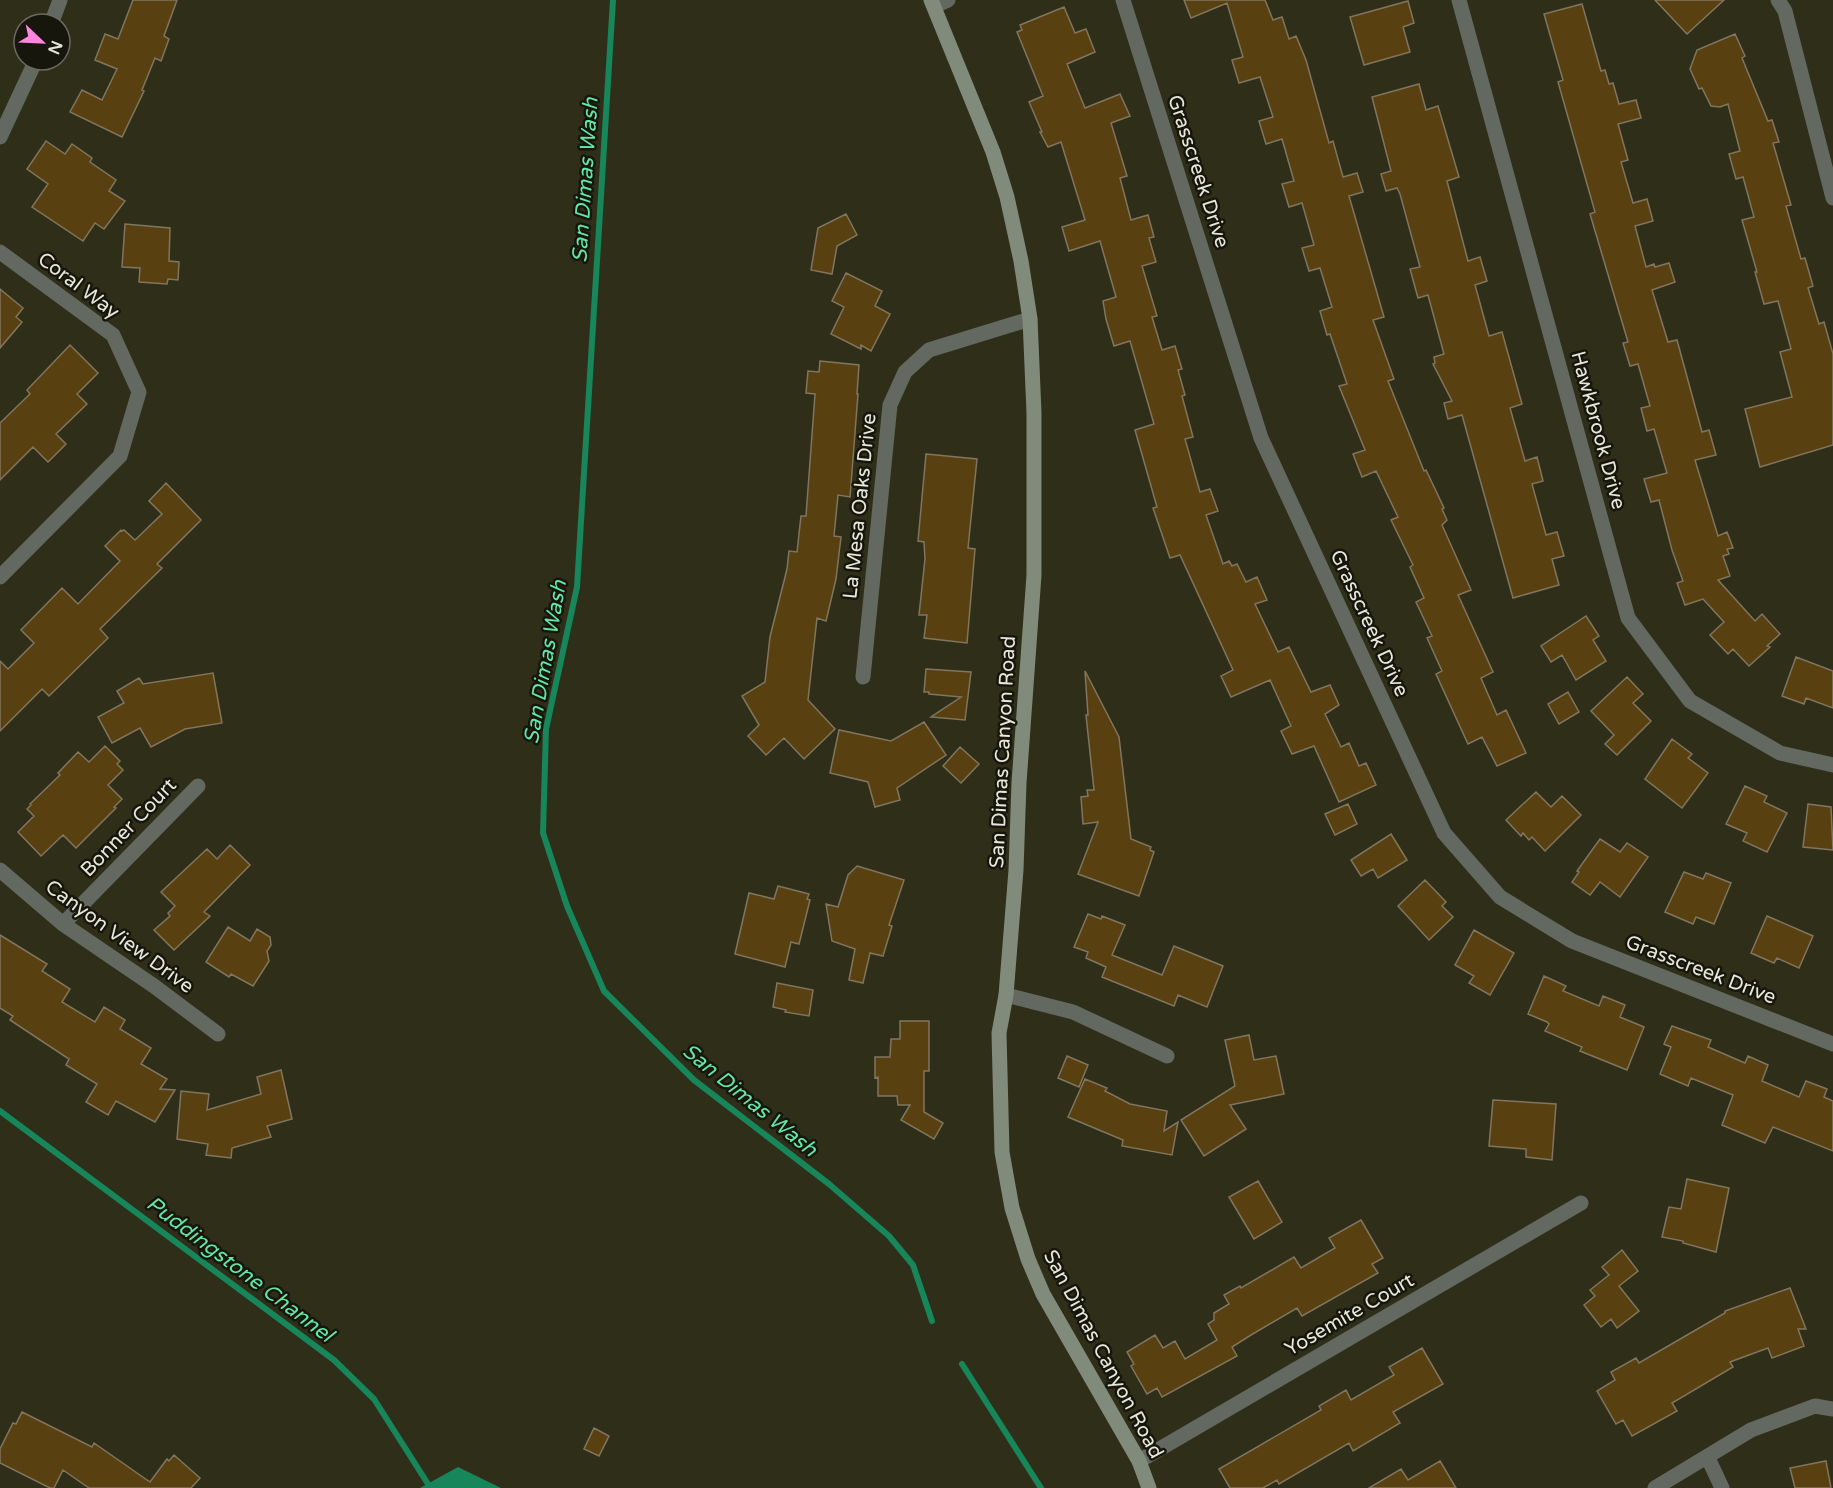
<svg xmlns="http://www.w3.org/2000/svg" width="1833" height="1488" font-family="'Varela Round',sans-serif">
<rect width="100%" height="100%" fill="#2f2f19"/>
<path fill="#17865a" d="M 458,1467 L 501,1488 L 420,1488 Z"/>
<g fill="none" stroke-linecap="round" stroke-linejoin="round">
<path stroke="#17865a" stroke-width="6" d="M 613,0 L 577,587 L 546,729 L 543,833 L 567,906 L 604,991 L 694,1080 L 829,1184 L 889,1236 L 913,1265 L 932,1321
M 0,1111 L 334,1360 L 374,1399 L 428,1484
M 962,1364 L 1041,1488"/>
</g>
<path fill="#584010" stroke="#81755f" stroke-width="1.5" d="M 133,0 L 177,0 L 164,36 L 169,39 L 161,61 L 155,58 L 142,90 L 144,91 L 122,137 L 70,112 L 82,90 L 102,100 L 117,69 L 95,60 L 105,34 L 118,39 Z
M 1184,0 L 1265,0 L 1273,20 L 1282,17 L 1289,39 L 1296,36 L 1306,60 L 1329,143 L 1333,141 L 1343,177 L 1357,173 L 1363,192 L 1349,196 L 1384,317 L 1373,320 L 1394,379 L 1388,381 L 1424,471 L 1426,470 L 1444,508 L 1442,509 L 1447,520 L 1442,525 L 1471,590 L 1458,595 L 1493,672 L 1481,678 L 1497,715 L 1506,710 L 1526,753 L 1497,766 L 1482,737 L 1468,744 L 1436,674 L 1442,671 L 1427,638 L 1432,636 L 1416,602 L 1424,598 L 1410,567 L 1413,565 L 1391,520 L 1398,517 L 1376,471 L 1362,477 L 1353,454 L 1365,450 L 1339,386 L 1347,384 L 1330,334 L 1327,335 L 1320,311 L 1332,307 L 1320,268 L 1309,271 L 1302,248 L 1314,245 L 1302,203 L 1289,207 L 1282,184 L 1294,181 L 1282,139 L 1266,144 L 1259,121 L 1273,117 L 1260,77 L 1239,83 L 1232,60 L 1243,57 L 1227,3 L 1191,18 Z
M 1655,0 L 1724,0 L 1687,34 Z
M 1408,1 L 1414,23 L 1403,27 L 1410,52 L 1364,65 L 1350,17 Z
M 1582,4 L 1601,71 L 1605,70 L 1609,84 L 1613,83 L 1619,104 L 1636,100 L 1641,118 L 1618,124 L 1628,160 L 1621,162 L 1633,203 L 1647,199 L 1653,221 L 1635,226 L 1646,267 L 1654,264 L 1655,267 L 1669,263 L 1675,282 L 1652,290 L 1668,342 L 1677,340 L 1702,432 L 1709,430 L 1716,455 L 1695,460 L 1718,536 L 1727,532 L 1733,548 L 1727,549 L 1729,554 L 1723,556 L 1730,576 L 1718,580 L 1755,621 L 1762,614 L 1780,634 L 1767,646 L 1770,647 L 1749,666 L 1733,649 L 1728,654 L 1710,635 L 1724,622 L 1703,599 L 1685,605 L 1677,583 L 1683,581 L 1672,550 L 1659,500 L 1651,502 L 1644,479 L 1667,473 L 1654,429 L 1647,431 L 1641,408 L 1650,406 L 1638,364 L 1630,366 L 1623,343 L 1628,342 L 1590,214 L 1595,212 L 1558,82 L 1563,80 L 1544,14 Z
M 1064,7 L 1075,33 L 1086,29 L 1095,52 L 1067,64 L 1085,108 L 1120,94 L 1130,116 L 1111,123 L 1127,176 L 1120,178 L 1131,220 L 1148,215 L 1154,237 L 1149,238 L 1156,262 L 1142,266 L 1157,316 L 1152,317 L 1162,350 L 1175,346 L 1182,369 L 1178,370 L 1185,395 L 1182,396 L 1193,437 L 1185,439 L 1200,492 L 1210,489 L 1218,511 L 1206,515 L 1223,564 L 1229,561 L 1232,566 L 1237,564 L 1246,582 L 1257,577 L 1267,600 L 1255,604 L 1278,652 L 1289,647 L 1311,692 L 1330,685 L 1339,705 L 1325,714 L 1341,747 L 1349,743 L 1359,766 L 1366,763 L 1376,785 L 1339,802 L 1314,746 L 1292,754 L 1281,731 L 1291,726 L 1270,680 L 1231,697 L 1221,676 L 1233,670 L 1180,555 L 1170,558 L 1153,508 L 1157,507 L 1135,430 L 1154,424 L 1130,341 L 1114,346 L 1106,319 L 1103,301 L 1116,297 L 1100,241 L 1069,251 L 1062,227 L 1085,220 L 1061,142 L 1048,147 L 1040,132 L 1042,132 L 1029,102 L 1043,96 L 1017,32 L 1022,30 L 1020,25 Z
M 1735,34 L 1745,56 L 1742,58 L 1768,121 L 1772,120 L 1779,142 L 1773,143 L 1791,205 L 1786,206 L 1801,259 L 1805,258 L 1813,286 L 1808,288 L 1819,324 L 1824,322 L 1833,354 L 1833,445 L 1760,467 L 1745,409 L 1792,397 L 1780,352 L 1791,349 L 1778,301 L 1764,304 L 1755,272 L 1757,272 L 1742,220 L 1754,217 L 1743,177 L 1736,179 L 1729,154 L 1740,151 L 1728,104 L 1720,107 L 1711,106 L 1702,88 L 1699,89 L 1690,69 L 1697,50 Z
M 1419,84 L 1426,110 L 1438,106 L 1459,177 L 1447,181 L 1468,261 L 1480,257 L 1487,281 L 1475,285 L 1489,336 L 1502,332 L 1522,404 L 1510,408 L 1525,461 L 1537,457 L 1543,481 L 1532,484 L 1546,535 L 1557,532 L 1564,556 L 1552,559 L 1559,585 L 1513,598 L 1462,415 L 1448,419 L 1444,403 L 1452,401 L 1433,364 L 1435,363 L 1434,357 L 1444,354 L 1428,295 L 1418,298 L 1410,269 L 1420,267 L 1400,194 L 1397,188 L 1386,191 L 1381,174 L 1391,171 L 1372,97 Z
M 46,141 L 65,154 L 72,144 L 92,158 L 90,162 L 116,180 L 109,191 L 125,201 L 104,229 L 95,223 L 83,241 L 32,207 L 48,184 L 27,169 Z
M 846,214 L 857,235 L 837,246 L 832,274 L 811,270 L 818,228 Z
M 125,224 L 170,228 L 169,261 L 179,262 L 178,280 L 168,279 L 167,284 L 139,282 L 140,268 L 122,267 Z
M 846,273 L 882,291 L 875,306 L 890,314 L 871,351 L 861,345 L 861,349 L 831,334 L 844,307 L 832,301 Z
M 0,289 L 23,308 L 16,317 L 22,322 L 0,348 Z
M 70,345 L 98,373 L 77,394 L 87,404 L 56,434 L 66,444 L 48,462 L 33,447 L 0,480 L 0,423 L 30,394 L 27,390 Z
M 820,361 L 859,365 L 857,394 L 858,394 L 850,497 L 838,495 L 834,536 L 841,537 L 836,579 L 826,621 L 817,618 L 808,700 L 835,729 L 804,759 L 784,738 L 766,755 L 748,736 L 759,725 L 742,696 L 765,682 L 770,637 L 787,569 L 789,551 L 797,552 L 801,516 L 806,516 L 815,394 L 806,393 L 808,371 L 819,372 Z
M 926,454 L 977,459 L 968,548 L 975,549 L 967,643 L 924,638 L 927,615 L 919,615 L 925,559 L 924,542 L 918,541 Z
M 166,483 L 201,520 L 157,564 L 162,568 L 100,629 L 108,638 L 49,696 L 42,689 L 0,731 L 0,661 L 8,669 L 34,643 L 21,630 L 62,588 L 78,604 L 120,561 L 105,546 L 121,530 L 122,531 L 124,530 L 135,540 L 162,514 L 149,501 Z
M 1586,616 L 1599,636 L 1593,640 L 1606,661 L 1576,680 L 1562,655 L 1551,662 L 1541,646 Z
M 1796,657 L 1833,671 L 1833,708 L 1806,698 L 1804,704 L 1782,696 Z
M 926,669 L 971,672 L 965,720 L 931,717 L 961,697 L 929,694 L 929,692 L 924,692 Z
M 1085,671 L 1119,737 L 1131,839 L 1151,847 L 1150,850 L 1154,852 L 1139,896 L 1078,874 L 1098,822 L 1083,824 L 1081,797 L 1088,796 L 1087,790 L 1094,790 L 1086,715 L 1088,715 Z
M 213,673 L 222,723 L 185,729 L 151,747 L 140,728 L 112,743 L 98,717 L 124,703 L 117,691 L 139,678 L 143,684 Z
M 1627,677 L 1643,694 L 1633,703 L 1651,721 L 1617,755 L 1605,744 L 1614,735 L 1591,711 Z
M 1568,692 L 1579,712 L 1559,724 L 1548,704 Z
M 924,722 L 946,755 L 897,788 L 900,800 L 875,807 L 868,782 L 830,773 L 839,730 L 891,741 Z
M 1672,739 L 1692,754 L 1688,758 L 1708,773 L 1682,808 L 1645,779 Z
M 105,746 L 120,761 L 117,764 L 123,770 L 108,785 L 122,799 L 114,807 L 116,808 L 76,848 L 63,835 L 41,856 L 18,832 L 34,816 L 27,809 L 31,805 L 30,804 L 60,775 L 58,773 L 78,752 L 89,762 Z
M 960,747 L 979,764 L 961,783 L 943,766 Z
M 1745,786 L 1767,796 L 1764,802 L 1787,813 L 1767,852 L 1743,841 L 1747,833 L 1726,824 Z
M 1536,792 L 1551,807 L 1562,796 L 1581,815 L 1545,851 L 1532,837 L 1529,840 L 1523,833 L 1521,836 L 1506,820 Z
M 1348,804 L 1357,824 L 1335,835 L 1325,814 Z
M 1808,804 L 1831,807 L 1833,850 L 1803,847 Z
M 1391,834 L 1407,860 L 1378,878 L 1373,869 L 1361,876 L 1351,860 Z
M 1600,839 L 1620,852 L 1627,843 L 1648,857 L 1620,897 L 1600,882 L 1590,895 L 1572,882 L 1579,872 L 1577,871 Z
M 230,845 L 250,865 L 204,912 L 210,916 L 174,950 L 154,930 L 170,916 L 168,913 L 175,906 L 161,892 L 207,849 L 217,859 Z
M 857,866 L 904,880 L 889,925 L 892,926 L 883,956 L 870,953 L 863,983 L 849,980 L 855,949 L 832,941 L 826,904 L 838,907 L 848,875 Z
M 1684,872 L 1703,879 L 1706,873 L 1731,883 L 1714,924 L 1696,917 L 1693,924 L 1665,912 Z
M 1425,880 L 1446,902 L 1442,906 L 1453,917 L 1429,940 L 1398,906 Z
M 778,886 L 809,894 L 807,899 L 810,900 L 799,944 L 791,942 L 785,967 L 735,954 L 749,893 L 774,899 Z
M 1088,914 L 1101,919 L 1102,916 L 1125,925 L 1112,955 L 1162,975 L 1174,946 L 1223,966 L 1207,1007 L 1178,995 L 1174,1006 L 1102,977 L 1106,967 L 1086,958 L 1088,952 L 1074,947 Z
M 1767,916 L 1813,936 L 1799,968 L 1777,958 L 1774,963 L 1751,953 Z
M 228,927 L 250,941 L 257,929 L 270,937 L 271,945 L 267,951 L 269,961 L 253,986 L 231,974 L 229,977 L 206,962 Z
M 1474,930 L 1514,953 L 1490,995 L 1469,983 L 1474,976 L 1455,965 Z
M 0,935 L 47,964 L 42,971 L 70,989 L 62,1002 L 95,1022 L 104,1007 L 125,1020 L 120,1029 L 151,1048 L 141,1064 L 167,1079 L 160,1089 L 175,1090 L 155,1122 L 116,1101 L 108,1115 L 86,1102 L 97,1084 L 66,1065 L 69,1059 L 10,1020 L 13,1016 L 0,1008 Z
M 1544,976 L 1566,986 L 1563,991 L 1599,1006 L 1603,996 L 1625,1005 L 1620,1017 L 1644,1027 L 1627,1070 L 1580,1051 L 1582,1047 L 1545,1031 L 1549,1024 L 1547,1022 L 1528,1014 Z
M 777,983 L 813,990 L 809,1016 L 785,1012 L 786,1010 L 773,1007 Z
M 900,1021 L 929,1021 L 929,1071 L 924,1071 L 924,1112 L 943,1123 L 934,1139 L 901,1120 L 910,1105 L 898,1105 L 897,1096 L 878,1096 L 878,1077 L 875,1078 L 875,1057 L 890,1057 L 891,1039 L 900,1039 Z
M 1672,1026 L 1711,1040 L 1708,1047 L 1745,1063 L 1748,1056 L 1768,1065 L 1762,1081 L 1799,1097 L 1806,1081 L 1827,1089 L 1824,1097 L 1833,1101 L 1833,1151 L 1773,1127 L 1765,1143 L 1722,1125 L 1733,1095 L 1691,1078 L 1688,1086 L 1660,1074 L 1671,1047 L 1664,1044 Z
M 1249,1035 L 1254,1060 L 1276,1056 L 1284,1094 L 1230,1105 L 1246,1129 L 1204,1156 L 1181,1120 L 1235,1086 L 1225,1040 Z
M 1067,1056 L 1088,1065 L 1079,1087 L 1058,1078 Z
M 281,1070 L 292,1119 L 267,1126 L 271,1137 L 232,1148 L 231,1158 L 206,1155 L 208,1144 L 177,1139 L 181,1091 L 209,1094 L 207,1110 L 261,1094 L 257,1077 Z
M 1085,1079 L 1107,1088 L 1105,1091 L 1130,1104 L 1167,1111 L 1164,1131 L 1178,1122 L 1172,1155 L 1122,1146 L 1123,1140 L 1068,1117 Z
M 1493,1100 L 1556,1104 L 1552,1160 L 1526,1157 L 1526,1149 L 1489,1146 Z
M 1687,1179 L 1729,1188 L 1716,1252 L 1683,1243 L 1683,1241 L 1662,1237 L 1669,1207 L 1681,1209 Z
M 1258,1181 L 1282,1222 L 1254,1239 L 1229,1197 Z
M 1361,1220 L 1383,1258 L 1372,1264 L 1378,1273 L 1302,1316 L 1297,1308 L 1251,1335 L 1232,1347 L 1237,1356 L 1162,1397 L 1157,1388 L 1147,1394 L 1131,1366 L 1134,1364 L 1127,1352 L 1155,1335 L 1163,1348 L 1175,1341 L 1185,1359 L 1217,1340 L 1208,1324 L 1214,1320 L 1214,1313 L 1229,1304 L 1224,1295 L 1240,1286 L 1241,1288 L 1294,1257 L 1301,1268 L 1335,1248 L 1329,1238 Z
M 1622,1250 L 1638,1271 L 1619,1286 L 1639,1311 L 1617,1328 L 1611,1319 L 1601,1327 L 1584,1305 L 1595,1296 L 1590,1290 L 1609,1275 L 1602,1267 Z
M 1790,1288 L 1806,1329 L 1798,1329 L 1804,1346 L 1772,1358 L 1768,1348 L 1730,1362 L 1733,1367 L 1672,1403 L 1677,1411 L 1632,1436 L 1623,1420 L 1616,1424 L 1597,1391 L 1615,1380 L 1611,1372 L 1636,1358 L 1639,1363 L 1725,1313 L 1725,1311 Z
M 1422,1348 L 1443,1384 L 1393,1412 L 1400,1423 L 1353,1451 L 1349,1443 L 1279,1484 L 1277,1480 L 1263,1488 L 1230,1488 L 1219,1469 L 1321,1410 L 1319,1406 L 1346,1390 L 1351,1400 L 1394,1375 L 1389,1367 Z
M 22,1412 L 92,1447 L 94,1443 L 150,1482 L 167,1459 L 169,1461 L 174,1455 L 200,1478 L 191,1488 L 89,1488 L 63,1470 L 54,1488 L 50,1488 L 0,1463 L 0,1449 L 13,1423 L 16,1424 Z
M 594,1428 L 609,1436 L 599,1456 L 584,1449 Z
M 1440,1461 L 1456,1488 L 1369,1488 L 1401,1469 L 1408,1480 Z
M 1826,1461 L 1831,1488 L 1795,1488 L 1790,1468 Z"/>
<g fill="none" stroke-linecap="round" stroke-linejoin="round">
<path stroke="#636960" stroke-width="15" d="M 1123,0 L 1261,438 L 1444,833 L 1500,897 L 1572,941 L 1833,1044
M 1459,0 L 1628,618 L 1690,701 L 1780,753 L 1833,765
M 1778,0 L 1785,11 L 1833,198
M 934,6 L 948,0
M 51,24 L 60,0
M 0,137 L 36,60
M 0,252 L 113,335 L 139,392 L 120,456 L 0,577
M 863,677 L 890,405 L 905,372 L 929,350 L 1030,319
M 0,870 L 63,924 L 154,986 L 218,1034
M 63,924 L 198,786
M 1006,995 L 1073,1012 L 1167,1056
M 1708,1458 L 1722,1488
M 1139,1461 L 1581,1203
M 1655,1488 L 1751,1430 L 1815,1406 L 1833,1409"/>
<path stroke="#818b7c" stroke-width="15" d="M 931,0 L 993,152 L 1007,197 L 1021,261 L 1030,319 L 1034,413 L 1034,575 L 1019,783 L 1016,870 L 1006,995 L 999,1033 L 1002,1152 L 1012,1208 L 1028,1259 L 1043,1294 L 1139,1461 L 1149,1488"/>
</g>
<g text-anchor="middle" stroke-width="5" stroke-linejoin="round" paint-order="stroke">
<g font-size="20" fill="#e7e7da" stroke="#16160d">
<text transform="translate(1199 171) rotate(72)" y="7">Grasscreek Drive</text>
<text transform="translate(79 285) rotate(37)" y="7">Coral Way</text>
<text transform="translate(1599 430) rotate(75)" y="7">Hawkbrook Drive</text>
<text transform="translate(859 506) rotate(-84)" y="7">La Mesa Oaks Drive</text>
<text transform="translate(1370 623) rotate(65)" y="7">Grasscreek Drive</text>
<text transform="translate(1002 752) rotate(-87)" y="7">San Dimas Canyon Road</text>
<text transform="translate(128 827) rotate(-46)" y="7">Bonner Court</text>
<text transform="translate(120 936) rotate(36)" y="7">Canyon View Drive</text>
<text transform="translate(1701 969) rotate(21)" y="7">Grasscreek Drive</text>
<text transform="translate(1349 1314) rotate(-30)" y="7">Yosemite Court</text>
<text transform="translate(1104 1354) rotate(62)" y="7">San Dimas Canyon Road</text>
</g>
<g font-size="21" font-style="italic" fill="#62e7a8" stroke="#16160d">
<text transform="translate(585 180) rotate(-86)" y="7">San Dimas Wash</text>
<text transform="translate(545 662) rotate(-80)" y="7">San Dimas Wash</text>
<text transform="translate(750 1100) rotate(39)" y="7">San Dimas Wash</text>
<text transform="translate(240 1269) rotate(37)" y="7">Puddingstone Channel</text>
</g>
</g>
<g transform="translate(42 42) rotate(113)"><circle r="28" fill="#16160d" stroke="#6a6a5f" stroke-width="1.5"/>
<path d="M0-4.5L10 22L0 15L-10 22Z" fill="#fe86e0"/>
<text y="-9" font-size="16" font-weight="bold" text-anchor="middle" fill="#e7e7da">N</text>
</g>
</svg>
